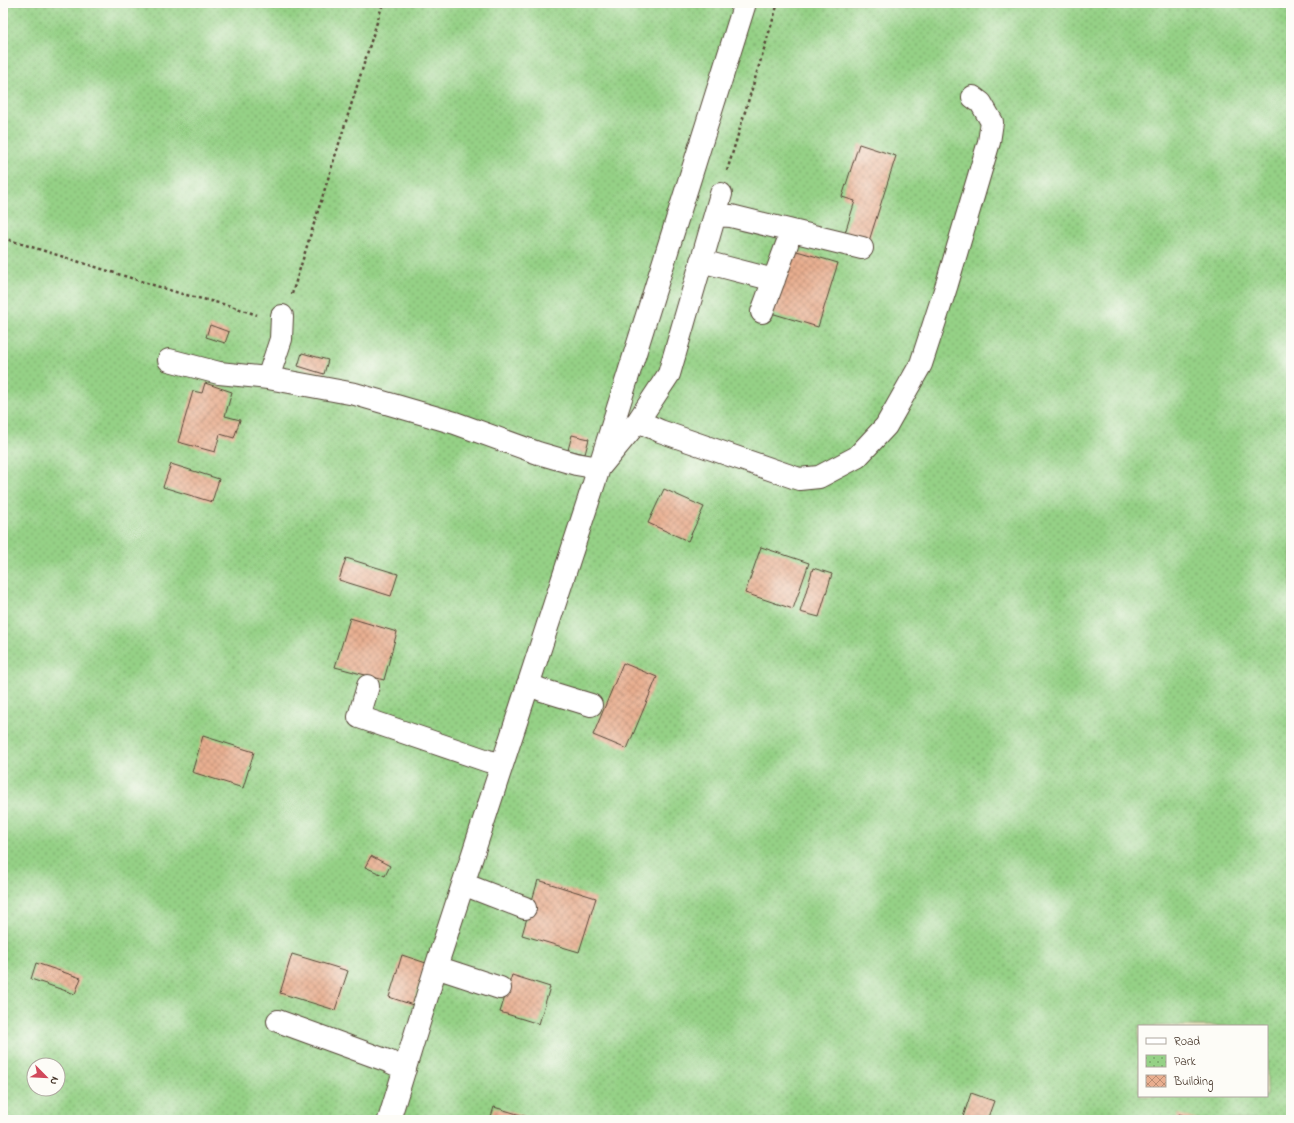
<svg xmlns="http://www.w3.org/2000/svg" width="1294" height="1123" font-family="'Indie Flower',sans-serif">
<defs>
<pattern id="park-dots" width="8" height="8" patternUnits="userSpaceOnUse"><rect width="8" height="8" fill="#95d186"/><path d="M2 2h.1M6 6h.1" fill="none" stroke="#7baa6d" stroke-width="1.8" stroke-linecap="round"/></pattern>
<pattern id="building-cross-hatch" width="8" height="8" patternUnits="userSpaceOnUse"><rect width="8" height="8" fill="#e8ae8f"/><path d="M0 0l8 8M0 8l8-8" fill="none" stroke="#bd8e74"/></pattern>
</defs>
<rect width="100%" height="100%" fill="#fdfcf7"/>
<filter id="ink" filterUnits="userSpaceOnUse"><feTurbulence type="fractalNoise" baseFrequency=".025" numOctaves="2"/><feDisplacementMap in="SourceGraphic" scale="8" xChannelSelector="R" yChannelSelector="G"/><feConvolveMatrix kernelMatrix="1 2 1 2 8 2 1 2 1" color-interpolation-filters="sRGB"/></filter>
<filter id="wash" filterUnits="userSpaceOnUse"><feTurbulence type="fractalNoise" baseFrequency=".012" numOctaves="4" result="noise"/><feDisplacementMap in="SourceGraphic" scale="16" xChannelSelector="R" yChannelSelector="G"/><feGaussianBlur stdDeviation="0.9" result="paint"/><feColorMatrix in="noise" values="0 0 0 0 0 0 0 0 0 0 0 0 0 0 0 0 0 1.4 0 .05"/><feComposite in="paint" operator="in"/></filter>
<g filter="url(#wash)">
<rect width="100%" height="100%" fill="#e9e1bd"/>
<path fill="url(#park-dots)" stroke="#687e52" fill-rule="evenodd" d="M 3,3 L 1291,3 L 1291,1120 L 3,1120 ZM 1139,1026 L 1267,1026 L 1267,1096 L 1139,1096 ZM 34,1065 L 58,1065 L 58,1089 L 34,1089 Z"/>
<g id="blocks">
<path fill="url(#building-cross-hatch)" d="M 859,144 L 896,156 L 869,241 L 845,233 L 855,201 L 842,197 Z
M 790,249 L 838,263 L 818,327 L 771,313 Z
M 210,325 L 229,332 L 225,343 L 206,337 Z
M 302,353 L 328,360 L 324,374 L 298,366 Z
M 205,383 L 232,392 L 225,416 L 240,420 L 234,438 L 220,434 L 215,452 L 178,442 L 193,391 L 202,393 Z
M 572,435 L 589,439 L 585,454 L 568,450 Z
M 171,464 L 219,479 L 212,502 L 163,487 Z
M 664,489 L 704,507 L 688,541 L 648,523 Z
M 761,547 L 809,563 L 793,609 L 745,593 Z
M 346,558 L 398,574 L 391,596 L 339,580 Z
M 813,568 L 832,574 L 819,617 L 800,612 Z
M 350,618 L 397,632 L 384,680 L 335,667 Z
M 623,663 L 657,677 L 627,749 L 593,735 Z
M 203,736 L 254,752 L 243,788 L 192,772 Z
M 371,856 L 390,866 L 385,876 L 365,867 Z
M 538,880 L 596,898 L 579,952 L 522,935 Z
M 292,954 L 348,971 L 335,1010 L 280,993 Z
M 402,955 L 426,963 L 413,1005 L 389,997 Z
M 36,963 L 81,978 L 75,994 L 31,979 Z
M 512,975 L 550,987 L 539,1024 L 500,1012 Z
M 971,1093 L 994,1101 L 987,1120 L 962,1120 Z
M 494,1107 L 537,1120 L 490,1120 Z
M 1179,1114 L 1197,1120 L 1177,1120 Z"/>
</g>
</g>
<g filter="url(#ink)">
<use href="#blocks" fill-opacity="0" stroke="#554536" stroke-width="1"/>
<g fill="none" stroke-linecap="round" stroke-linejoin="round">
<defs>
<path id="minor" d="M 715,215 L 731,216 L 862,248
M 701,261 L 774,280
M 762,312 L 787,244
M 169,360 L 219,373 L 268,378 L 281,339 L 282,316
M 268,378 L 355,394 L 455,423 L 538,453 L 576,464 L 599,468 L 745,3
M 638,421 L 660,431 L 799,479 L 819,477 L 857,457 L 886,426 L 921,364 L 947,284 L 989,142 L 992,122 L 981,103 L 973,97
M 528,684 L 542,690 L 591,705
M 368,686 L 359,717 L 488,761 L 502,764
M 463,884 L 525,908
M 436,967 L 500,988
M 278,1021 L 388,1061 L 405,1069
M 389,1120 L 436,967 L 599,468 L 638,421 L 669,374 L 721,194"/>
</defs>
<use href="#minor" stroke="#554536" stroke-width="24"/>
<path stroke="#554536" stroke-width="2.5" stroke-dasharray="3 3" stroke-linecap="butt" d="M 727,171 L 778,3
M 3,238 L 182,294 L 231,306 L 257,315
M 292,294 L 383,3"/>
<use href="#minor" stroke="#fff" stroke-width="22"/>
</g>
</g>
<rect width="1294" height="1123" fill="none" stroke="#fdfcf7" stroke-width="16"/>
<rect x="1138" y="1025" width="130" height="72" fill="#fdfcf7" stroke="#afa8a0"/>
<rect x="1146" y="1038" width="20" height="6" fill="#ffffff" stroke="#afa8a0"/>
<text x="1174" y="1045" font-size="12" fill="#3b2a1e">Road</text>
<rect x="1146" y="1055" width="20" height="12" fill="url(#park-dots)" stroke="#afa8a0"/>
<text x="1174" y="1065" font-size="12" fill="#3b2a1e">Park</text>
<rect x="1146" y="1075" width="20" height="12" fill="url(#building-cross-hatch)" stroke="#afa8a0"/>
<text x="1174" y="1085" font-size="12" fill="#3b2a1e">Building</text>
<g transform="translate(46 1077) rotate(114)"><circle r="19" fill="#fdfcf7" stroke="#afa8a0"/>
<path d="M0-3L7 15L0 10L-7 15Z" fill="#d1495b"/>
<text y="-6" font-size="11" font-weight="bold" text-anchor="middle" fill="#3b2a1e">N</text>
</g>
</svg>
